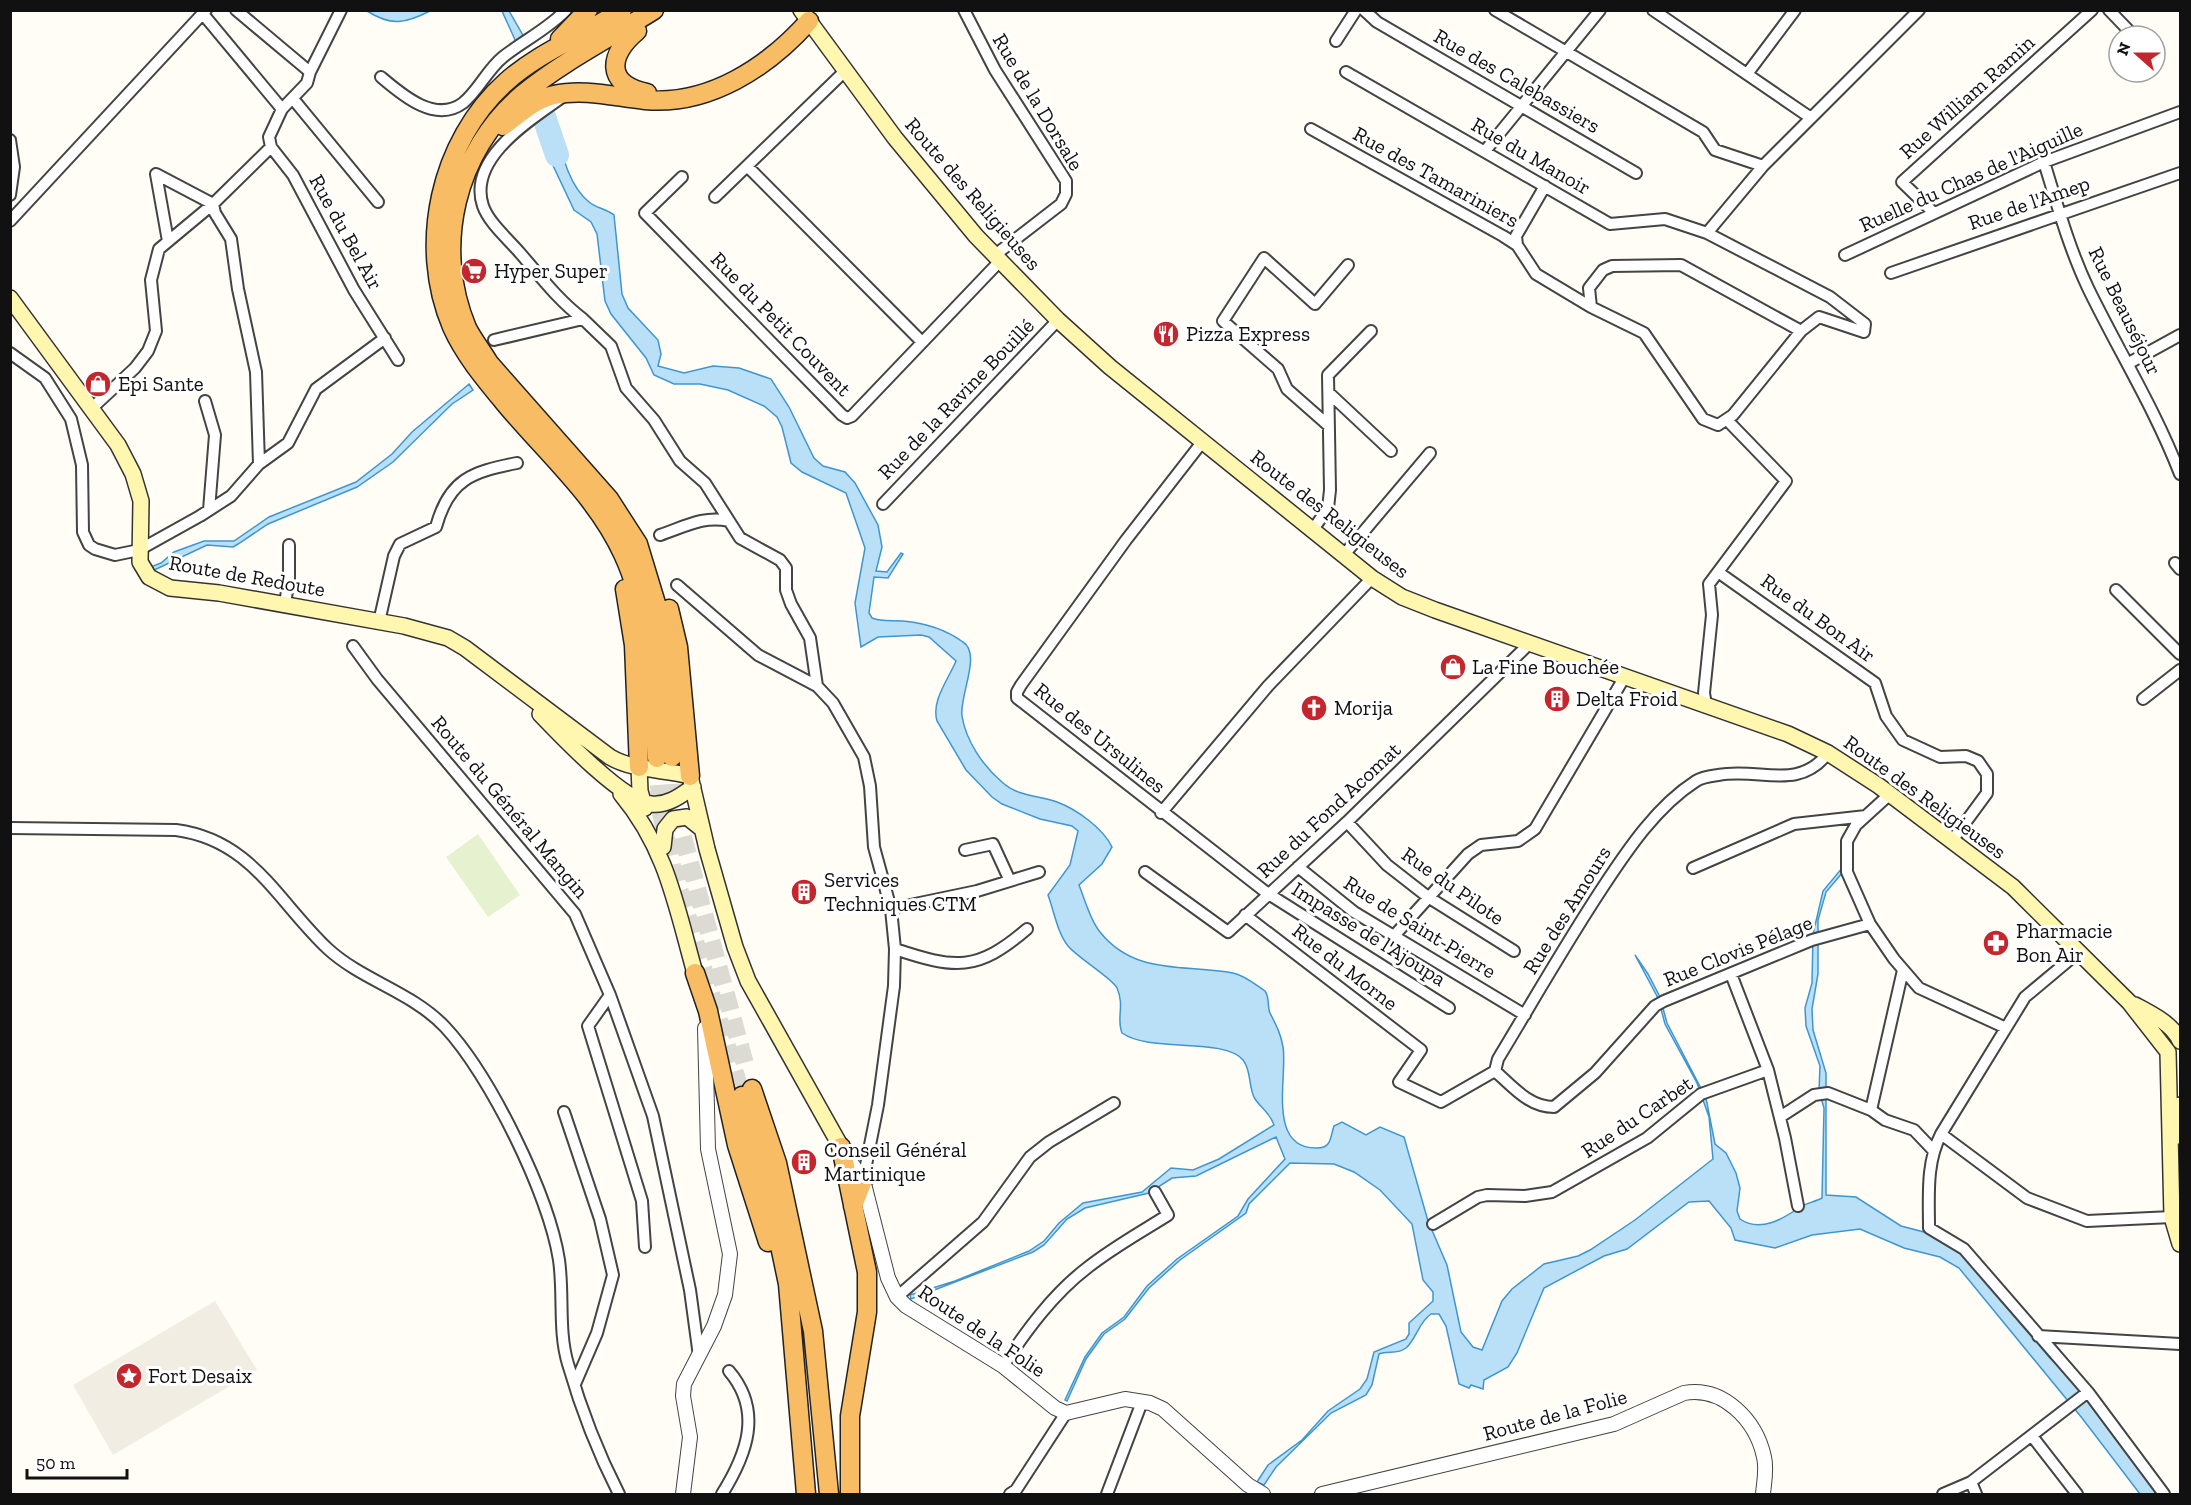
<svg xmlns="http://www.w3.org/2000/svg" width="2191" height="1505" font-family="'Zilla Slab',serif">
<rect width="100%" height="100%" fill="#fffdf5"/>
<path fill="#e6f2cf" d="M 478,834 L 520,895 L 488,917 L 446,857 Z"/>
<path fill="#f1ede2" d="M 215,1301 L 257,1370 L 113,1455 L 73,1385 Z"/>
<path fill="#b9e0f7" stroke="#3f96cf" stroke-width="1.5" d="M 367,11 L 430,11 C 406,23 392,27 367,11 Z
M 502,11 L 509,11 L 524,37 L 516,42 Z
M 553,119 C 561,147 566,183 589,202 C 596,208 607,209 614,215 L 622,294 L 628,308 L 658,340 L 661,354 L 658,366 L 684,373 L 713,366 L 739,368 L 771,379 L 789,407 L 814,458 L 823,466 L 845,472 L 855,483 L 878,525 L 882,547 L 876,571 L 887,572 L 901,553 L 903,554 L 888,578 L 874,577 L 869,613 L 872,618 C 882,622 892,620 903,621 C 925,623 945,629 963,642 C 982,654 959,696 962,716 C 966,741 983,766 1002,782 C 1018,797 1038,795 1057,802 C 1076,809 1103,828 1112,847 L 1102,864 L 1079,885 C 1085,900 1090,920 1100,932 C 1135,976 1185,964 1233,973 C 1244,975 1256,985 1265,991 C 1270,998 1267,1006 1270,1013 C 1276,1025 1281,1034 1283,1047 C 1288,1075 1266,1149 1317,1148 C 1332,1148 1330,1137 1334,1126 L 1342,1122 L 1366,1135 L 1380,1127 L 1404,1137 L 1428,1221 L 1447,1265 L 1461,1332 L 1473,1347 L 1482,1350 L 1502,1301 L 1512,1289 L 1544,1264 L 1578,1256 L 1590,1250 L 1635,1220 L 1713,1159 L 1709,1117 L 1697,1083 L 1665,1024 L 1658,998 L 1635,955 L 1648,974 L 1660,997 L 1667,1023 L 1706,1098 L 1715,1144 L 1726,1153 L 1736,1173 L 1740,1188 L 1737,1211 L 1740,1219 C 1760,1233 1783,1219 1800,1207 C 1806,1203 1815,1202 1822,1198 L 1824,1108 L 1819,1091 L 1820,1066 L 1806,1026 L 1805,1008 L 1812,983 L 1813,934 L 1823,891 L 1842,868 L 1843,872 L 1826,892 L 1818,920 L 1818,974 L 1812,1009 L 1813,1030 L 1826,1073 L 1826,1195 L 1856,1197 L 1901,1226 L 1943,1237 L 1966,1256 L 2049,1357 L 2079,1386 L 2161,1494 L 2140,1494 L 2082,1418 L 1959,1268 L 1940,1257 L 1904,1248 L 1860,1229 L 1812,1235 L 1775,1248 L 1735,1240 L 1731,1228 L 1709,1201 L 1689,1202 L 1627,1249 L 1604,1256 L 1544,1288 L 1517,1353 L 1508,1367 L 1484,1380 L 1483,1389 L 1471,1385 L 1469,1388 L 1459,1384 L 1446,1326 L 1439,1314 L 1431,1314 C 1418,1323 1417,1338 1406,1348 C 1397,1355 1388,1350 1379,1354 L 1372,1385 L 1366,1395 L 1331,1413 L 1276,1467 L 1264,1485 L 1257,1482 L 1268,1465 L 1302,1440 L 1328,1411 L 1360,1389 L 1367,1379 L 1374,1352 L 1406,1339 L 1409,1334 L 1409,1323 L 1433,1301 L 1433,1292 L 1423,1280 L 1412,1224 L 1380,1190 L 1354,1172 L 1334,1164 L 1290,1163 L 1249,1204 L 1246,1213 L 1180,1260 L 1149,1288 L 1125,1319 L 1104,1334 L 1086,1359 L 1067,1401 L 1065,1400 L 1085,1357 L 1102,1333 L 1124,1317 L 1147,1286 L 1177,1259 L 1238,1216 L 1248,1199 L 1285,1159 L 1276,1137 L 1196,1176 L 1172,1178 L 1149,1193 L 1085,1208 L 1067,1219 L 1044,1245 L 1033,1252 L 911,1299 L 910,1295 L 955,1281 L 1029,1251 L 1044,1241 L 1059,1223 L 1083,1203 L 1142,1192 L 1171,1168 L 1193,1170 L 1219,1159 L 1274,1125 C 1270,1113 1262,1109 1255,1099 C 1248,1088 1252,1071 1243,1060 C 1224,1037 1150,1053 1122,1033 C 1116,1019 1125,1006 1117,988 C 1113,979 1078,958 1068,946 C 1057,932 1054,911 1048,895 L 1070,865 L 1078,831 L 1072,826 L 1040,819 L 1002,804 L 992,797 L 966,770 L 937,721 C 931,701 948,680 956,661 L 929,637 L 921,635 L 878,637 L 861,647 L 855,603 L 865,548 L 846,493 L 802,472 L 791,463 L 782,427 L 777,417 L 764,406 L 728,390 L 700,384 L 674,384 L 654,375 L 646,358 L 611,314 L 605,301 L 597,234 L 591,222 L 574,210 L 541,140 L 541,128 Z
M 469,384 L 473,390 L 452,404 L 393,462 L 357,487 L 268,524 L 238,544 L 233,547 L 207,545 L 148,573 L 145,569 L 161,563 L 174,552 L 204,541 L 234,541 L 269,517 L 356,482 L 392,454 L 412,432 Z"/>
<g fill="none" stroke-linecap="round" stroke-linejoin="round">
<path stroke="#b9e0f7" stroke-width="24" d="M 544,117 L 557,155"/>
<path stroke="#dbdad3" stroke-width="18" stroke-dasharray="18 9" stroke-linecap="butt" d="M 672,757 L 675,808 L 745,1064
M 657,758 L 661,813 L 672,866 L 742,1096"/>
<defs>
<path id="minor" d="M 236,10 L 310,72 L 307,83 L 282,109 L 269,137 L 271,147 L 293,175 L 354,290 L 398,360
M 964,10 L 995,70 L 1066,181 L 1066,194 L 1061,204 L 995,255
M 1364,10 L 1377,22 L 1636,173
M 1495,10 L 1703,132 L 1715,150 L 1763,166
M 1653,10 L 1811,118
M 2109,10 L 2134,36
M 203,14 L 282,109
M 1336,41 L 1356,10
M 310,72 L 341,10
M 1346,72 L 1610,224 L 1665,219 L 1707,233 L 1830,297 L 1865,324 L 1864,332 L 1819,317 L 1801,331
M 1747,74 L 1795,10
M 381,77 C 401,94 435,124 463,103 C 478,91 487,70 503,57 C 523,41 548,29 566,10
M 561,98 C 530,120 467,159 483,206 C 489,223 508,239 520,253 C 540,276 558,300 583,319
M 294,100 L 378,202
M 1311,129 L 1503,236 L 1517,245 L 1536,274 L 1591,307
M 10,140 L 14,167 L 10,195
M 1485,151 L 1600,10
M 2044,162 C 2057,204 2069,248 2088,288 C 2118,350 2155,409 2180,474
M 747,166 L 921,341
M 682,177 L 645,213 L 842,415 L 847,418 L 852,416 L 1000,261
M 715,197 L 846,70
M 1934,213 L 1902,182 L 2092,10
M 10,221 L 206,10
M 1707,233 L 1763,166 L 1919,10
M 168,241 L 156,174 L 213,204 L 215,213 L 231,239 L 238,289 L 256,372 L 259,464
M 1517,245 L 1516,236 L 1545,186
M 1845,255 L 2044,162 L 2180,112
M 1681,265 L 1801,331 L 1733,415 L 1718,425 L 1703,419 L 1644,333 L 1591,307 L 1589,288 L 1603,270 L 1612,266 Z
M 1891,273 L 2180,173
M 494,340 L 583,319 L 611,346 L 626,388 L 654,420 L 680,461 L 705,483 L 740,538 L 780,560 L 786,568 L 786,590 L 791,604 L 810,638 L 817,686
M 10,353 L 45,378 L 71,419 L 82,465 L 83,532 L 89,545 L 95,549 L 115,555 L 139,550 L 200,516 L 231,496 L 259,464 L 288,443 L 316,389 L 385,338
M 2129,363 L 2180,335
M 1329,393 L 1391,451
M 205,401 L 215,435 L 209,510
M 91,409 L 135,368 L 148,351 L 156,331 L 151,280 L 159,249 L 213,204 L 271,147
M 1329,426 L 1287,389 L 1278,369 L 1223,321 L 1264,258 L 1315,304 L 1348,265
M 1203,441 L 1126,540 L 1021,685 L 1017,692 L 1017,698 L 1267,893 L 1449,1008
M 883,504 L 1058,320
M 1312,531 L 1328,508 L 1330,490 L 1328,375 L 1371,331
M 660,535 C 684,527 704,515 729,521
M 1343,556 L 1430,453
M 2175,563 L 2180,569
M 1718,572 L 1875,683 L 1886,716 L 1903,740 L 1940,757 L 1966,756 L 1978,761 L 1987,774 L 1987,793 L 1951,842
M 677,585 L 758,655 L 817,686 L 833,703 L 864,757 L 870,786 L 874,847 L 891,909 L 895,949 L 894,986 L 878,1105 L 863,1180
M 2116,590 L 2180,654
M 285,604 L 289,578 L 289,545
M 379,622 L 394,556 L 400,544 L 436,527 C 449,479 472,472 517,463
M 353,646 L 377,679 L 575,914 L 610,995 L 653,1116 L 690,1290 L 699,1356
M 2143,699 L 2180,670
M 1706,705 L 1704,693 L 1712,615 L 1709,584 L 1786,481 L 1728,421
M 1890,794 L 1856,825 L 1847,841 L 1847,872 L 1870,924 L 1894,959 L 1919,988 L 2006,1028
M 1161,813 L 1268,686 L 1372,578
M 1347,822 L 1387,865 L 1428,897 L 1514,951
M 10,828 L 176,830 C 252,840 277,901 328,949 C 363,981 412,992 445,1027 C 490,1075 549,1195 559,1260 C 564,1295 558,1331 568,1364 C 581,1409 598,1453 619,1494
M 965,850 L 993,844 L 1010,881
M 1298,867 L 1354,912 L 1525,1015
M 1693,868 L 1794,824 L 1866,816
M 1145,872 L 1228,932 L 1347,822 L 1529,644
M 891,909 L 977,891 L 1039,872
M 1245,915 L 1421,1050 L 1399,1082 L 1441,1102 L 1495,1071 L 1498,1059 C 1533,1001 1566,943 1603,887 C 1628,849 1657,806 1696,781 C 1702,777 1711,776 1718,775 C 1760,767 1798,792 1828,753
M 1393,937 L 1468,854 L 1481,845 L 1518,841 L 1535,829 L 1624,678
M 895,949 C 955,969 977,972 1027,929
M 2080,951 L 2025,997 L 1941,1134 C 1926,1163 1929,1195 1929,1228 L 1964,1249 L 2088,1392 L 2164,1494
M 1731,974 L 1768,1070 L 1785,1138 L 1798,1206
M 610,995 L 588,1026 L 642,1201 L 645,1247
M 1495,1071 C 1513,1087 1529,1107 1554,1107 L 1595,1073 L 1655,1006 L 1664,1001 L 1812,940 L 1870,924
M 1871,1110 L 1903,970
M 564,1112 L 600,1219 L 613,1275 L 597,1333 L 575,1384
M 1780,1117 L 1814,1095 L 1828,1093 L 1871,1110 L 1885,1120 L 1914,1130 L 1933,1150
M 1941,1134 L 2027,1198 L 2087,1221 L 2172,1217
M 1433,1224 L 1478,1197 L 1487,1195 L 1525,1196 L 1552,1192 L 1647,1138 L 1701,1094 L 1768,1070
M 897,1297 L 983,1222 L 1030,1157 L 1049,1142 L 1114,1103
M 2038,1336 L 2180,1344
M 1003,1366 C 1026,1331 1053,1294 1087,1268 C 1112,1248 1141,1232 1168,1215 L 1155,1192
M 2032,1436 L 2077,1494
M 1971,1482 L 1976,1494
M 722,1494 C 747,1454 763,1411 729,1371
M 1010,1494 L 1016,1490 L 1066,1413
M 1107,1494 L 1142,1402
M 1943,1494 L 1971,1482 L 2088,1392"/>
<path id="tertiary" d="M 843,1151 L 863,1180 L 888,1278 L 897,1297 L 906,1306 L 1003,1366 L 1055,1408 L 1066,1413 L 1125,1399 L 1150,1403 L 1163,1409 L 1248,1485 L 1263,1494
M 683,1494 L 690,1437 L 683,1396 L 684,1384 L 714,1326 L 725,1295 L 730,1254 L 708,1149 L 705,1028
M 1322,1494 L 1614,1424 L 1684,1393 C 1723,1386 1756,1420 1764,1457 C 1767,1469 1764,1482 1763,1494"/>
<path id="secondary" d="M 801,10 L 895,138 L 976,236 L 1058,320 L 1110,367 L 1372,578 L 1402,597 L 1435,610 L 1788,734 L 1828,753 L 1879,786 L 2013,887 L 2129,1002 L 2168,1052 L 2172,1217 L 2180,1244
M 10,298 L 118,445 L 133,474 L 141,501 L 140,562 L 149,577 L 170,588 L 219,593 L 404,626 L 448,638 L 465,648 L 610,757 C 634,771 664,769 690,776 L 707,849 L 735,947 L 748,981 L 841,1147
M 540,714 C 561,736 623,801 651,804 C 667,806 680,796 693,787
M 639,767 L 640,791 L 645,808
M 621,794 C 667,849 676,906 695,973
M 663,847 L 665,829 L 673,819 L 687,817 L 702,829
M 2135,1005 C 2150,1013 2173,1024 2180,1041
M 2178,1136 L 2180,1105"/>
<path id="trunk" d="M 622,10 C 585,35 539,52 506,82 C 440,141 417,245 452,327 C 464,354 484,378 503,401 C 544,451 596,495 623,554 C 652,616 652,691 657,758
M 654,10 C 611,37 562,62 523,94 C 455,151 433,247 467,328 C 473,340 482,351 489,363 L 609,499 L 638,544 L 658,610 L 668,694 L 672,757
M 637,31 C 609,54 604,84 647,93
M 560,39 L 588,10
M 503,126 C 518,115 535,99 554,95 C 584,88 615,97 645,100 C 709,106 768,67 809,21
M 625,589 L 634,645 L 639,767
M 669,609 L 678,647 L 690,776
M 695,973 L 708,1011 L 737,1145 L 768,1242
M 752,1089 L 777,1163 L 813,1331 L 829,1494
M 742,1096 L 771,1203 L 788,1284 L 806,1494
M 841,1147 L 867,1272 L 867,1312 L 850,1416 L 850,1494
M 853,1206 L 863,1180"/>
</defs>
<use href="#minor" stroke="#444" stroke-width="14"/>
<use href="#tertiary" stroke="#444" stroke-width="16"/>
<use href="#secondary" stroke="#333" stroke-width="18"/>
<use href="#trunk" stroke="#222" stroke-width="21"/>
<use href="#minor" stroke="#fff" stroke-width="10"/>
<use href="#tertiary" stroke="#fff" stroke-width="14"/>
<use href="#secondary" stroke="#fff6b0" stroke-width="15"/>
<use href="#trunk" stroke="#f7bc64" stroke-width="18"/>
</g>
<defs>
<symbol id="supermarket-disc" viewBox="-11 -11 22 22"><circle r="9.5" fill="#c4262e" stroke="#fff"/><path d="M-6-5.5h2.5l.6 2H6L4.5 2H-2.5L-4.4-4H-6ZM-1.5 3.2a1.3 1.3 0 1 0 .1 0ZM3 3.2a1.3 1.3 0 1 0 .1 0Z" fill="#fff"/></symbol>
<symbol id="restaurant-disc" viewBox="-11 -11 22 22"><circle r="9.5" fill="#c4262e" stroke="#fff"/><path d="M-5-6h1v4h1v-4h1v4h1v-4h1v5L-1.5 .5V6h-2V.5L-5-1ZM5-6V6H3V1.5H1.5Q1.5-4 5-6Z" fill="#fff"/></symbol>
<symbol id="shop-disc" viewBox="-11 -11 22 22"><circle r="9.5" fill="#c4262e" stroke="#fff"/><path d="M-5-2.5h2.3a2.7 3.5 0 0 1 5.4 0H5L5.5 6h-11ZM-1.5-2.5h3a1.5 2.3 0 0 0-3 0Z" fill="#fff"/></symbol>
<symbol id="building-disc" viewBox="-11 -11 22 22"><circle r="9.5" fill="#c4262e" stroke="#fff"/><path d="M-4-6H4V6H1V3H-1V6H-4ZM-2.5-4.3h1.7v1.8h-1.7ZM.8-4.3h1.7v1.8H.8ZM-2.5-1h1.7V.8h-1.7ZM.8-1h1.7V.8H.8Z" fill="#fff"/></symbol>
<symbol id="church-disc" viewBox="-11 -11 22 22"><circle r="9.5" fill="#c4262e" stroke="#fff"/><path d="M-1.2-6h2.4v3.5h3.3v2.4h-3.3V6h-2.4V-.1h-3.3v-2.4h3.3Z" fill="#fff"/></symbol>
<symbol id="pharmacy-disc" viewBox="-11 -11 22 22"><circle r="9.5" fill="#c4262e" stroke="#fff"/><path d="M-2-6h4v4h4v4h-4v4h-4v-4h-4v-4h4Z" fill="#fff"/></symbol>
<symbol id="sight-disc" viewBox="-11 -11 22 22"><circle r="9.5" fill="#c4262e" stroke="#fff"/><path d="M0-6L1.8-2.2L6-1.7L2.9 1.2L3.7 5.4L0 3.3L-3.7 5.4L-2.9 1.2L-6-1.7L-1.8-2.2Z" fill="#fff"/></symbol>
</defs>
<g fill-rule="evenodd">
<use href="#supermarket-disc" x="459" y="256" width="30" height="30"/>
<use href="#restaurant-disc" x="1151" y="319" width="30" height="30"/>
<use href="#shop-disc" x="83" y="369" width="30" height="30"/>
<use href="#shop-disc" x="1438" y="652" width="30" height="30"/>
<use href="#building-disc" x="1542" y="684" width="30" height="30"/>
<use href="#church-disc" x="1299" y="693" width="30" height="30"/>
<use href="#building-disc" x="789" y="877" width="30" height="30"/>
<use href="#pharmacy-disc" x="1981" y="928" width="30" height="30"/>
<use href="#building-disc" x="789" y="1147" width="30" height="30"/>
<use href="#sight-disc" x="114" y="1361" width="30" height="30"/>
</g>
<g text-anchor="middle" stroke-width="6" stroke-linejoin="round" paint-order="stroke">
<g font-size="21" fill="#111" stroke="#fff">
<text transform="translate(1517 81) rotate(30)" y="7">Rue des Calebassiers</text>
<text transform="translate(1967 97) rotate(-42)" y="7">Rue William Ramin</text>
<text transform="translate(1038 102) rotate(59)" y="7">Rue de la Dorsale</text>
<text transform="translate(1531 156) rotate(30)" y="7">Rue du Manoir</text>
<text transform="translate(1436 177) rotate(29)" y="7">Rue des Tamariniers</text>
<text transform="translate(1971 177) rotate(-24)" y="7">Ruelle du Chas de l'Aiguille</text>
<text transform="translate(973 194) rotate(49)" y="7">Route des Religieuses</text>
<text transform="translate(2029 203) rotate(-19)" y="7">Rue de l'Amep</text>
<text transform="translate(346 232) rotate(61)" y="7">Rue du Bel Air</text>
<text transform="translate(2125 311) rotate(64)" y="7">Rue Beauséjour</text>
<text transform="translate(781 324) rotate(46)" y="7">Rue du Petit Couvent</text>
<text transform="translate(956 399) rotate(-46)" y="7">Rue de la Ravine Bouillé</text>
<text transform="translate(1330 514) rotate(38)" y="7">Route des Religieuses</text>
<text transform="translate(247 576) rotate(10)" y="7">Route de Redoute</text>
<text transform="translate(1818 618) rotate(36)" y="7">Rue du Bon Air</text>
<text transform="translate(1100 738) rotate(39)" y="7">Rue des Ursulines</text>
<text transform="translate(1925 797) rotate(36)" y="7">Route des Religieuses</text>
<text transform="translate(510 807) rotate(50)" y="7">Route du Général Mangin</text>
<text transform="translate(1329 810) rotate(-43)" y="7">Rue du Fond Acomat</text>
<text transform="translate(1453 886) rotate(35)" y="7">Rue du Pilote</text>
<text transform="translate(1567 910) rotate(-58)" y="7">Rue des Amours</text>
<text transform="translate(1420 927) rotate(32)" y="7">Rue de Saint-Pierre</text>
<text transform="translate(1369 934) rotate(32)" y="7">Impasse de l'Ajoupa</text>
<text transform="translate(1738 951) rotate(-22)" y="7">Rue Clovis Pélage</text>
<text transform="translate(1345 967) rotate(38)" y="7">Rue du Morne</text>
<text transform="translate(1637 1117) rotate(-34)" y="7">Rue du Carbet</text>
<text transform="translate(982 1331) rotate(34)" y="7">Route de la Folie</text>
<text transform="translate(1555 1415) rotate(-15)" y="7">Route de la Folie</text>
</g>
<g font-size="21" fill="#111" stroke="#fff" text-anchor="start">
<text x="494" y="278">Hyper Super</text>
<text x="1186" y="341">Pizza Express</text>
<text x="118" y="391">Epi Sante</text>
<text x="1472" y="674">La Fine Bouchée</text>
<text x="1576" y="706">Delta Froid</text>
<text x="1334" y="715">Morija</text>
<text x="824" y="887">Services<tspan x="824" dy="24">Techniques CTM</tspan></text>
<text x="2016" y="938">Pharmacie<tspan x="2016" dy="24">Bon Air</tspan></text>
<text x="824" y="1157">Conseil Général<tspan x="824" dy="24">Martinique</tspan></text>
<text x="148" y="1383">Fort Desaix</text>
</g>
</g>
<rect width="2191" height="1505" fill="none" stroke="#111111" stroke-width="24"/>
<g transform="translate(2137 54) rotate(291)"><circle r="28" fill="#ffffff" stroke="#a0a0a0" stroke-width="1.5"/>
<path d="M0-4.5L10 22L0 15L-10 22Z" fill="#c4262e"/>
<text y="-9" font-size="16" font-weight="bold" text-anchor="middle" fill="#111111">N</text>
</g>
<path d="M27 1469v9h100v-9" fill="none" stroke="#111111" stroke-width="3"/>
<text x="36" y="1469" font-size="18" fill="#111111" stroke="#ffffff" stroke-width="4.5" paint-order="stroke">50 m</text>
</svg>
